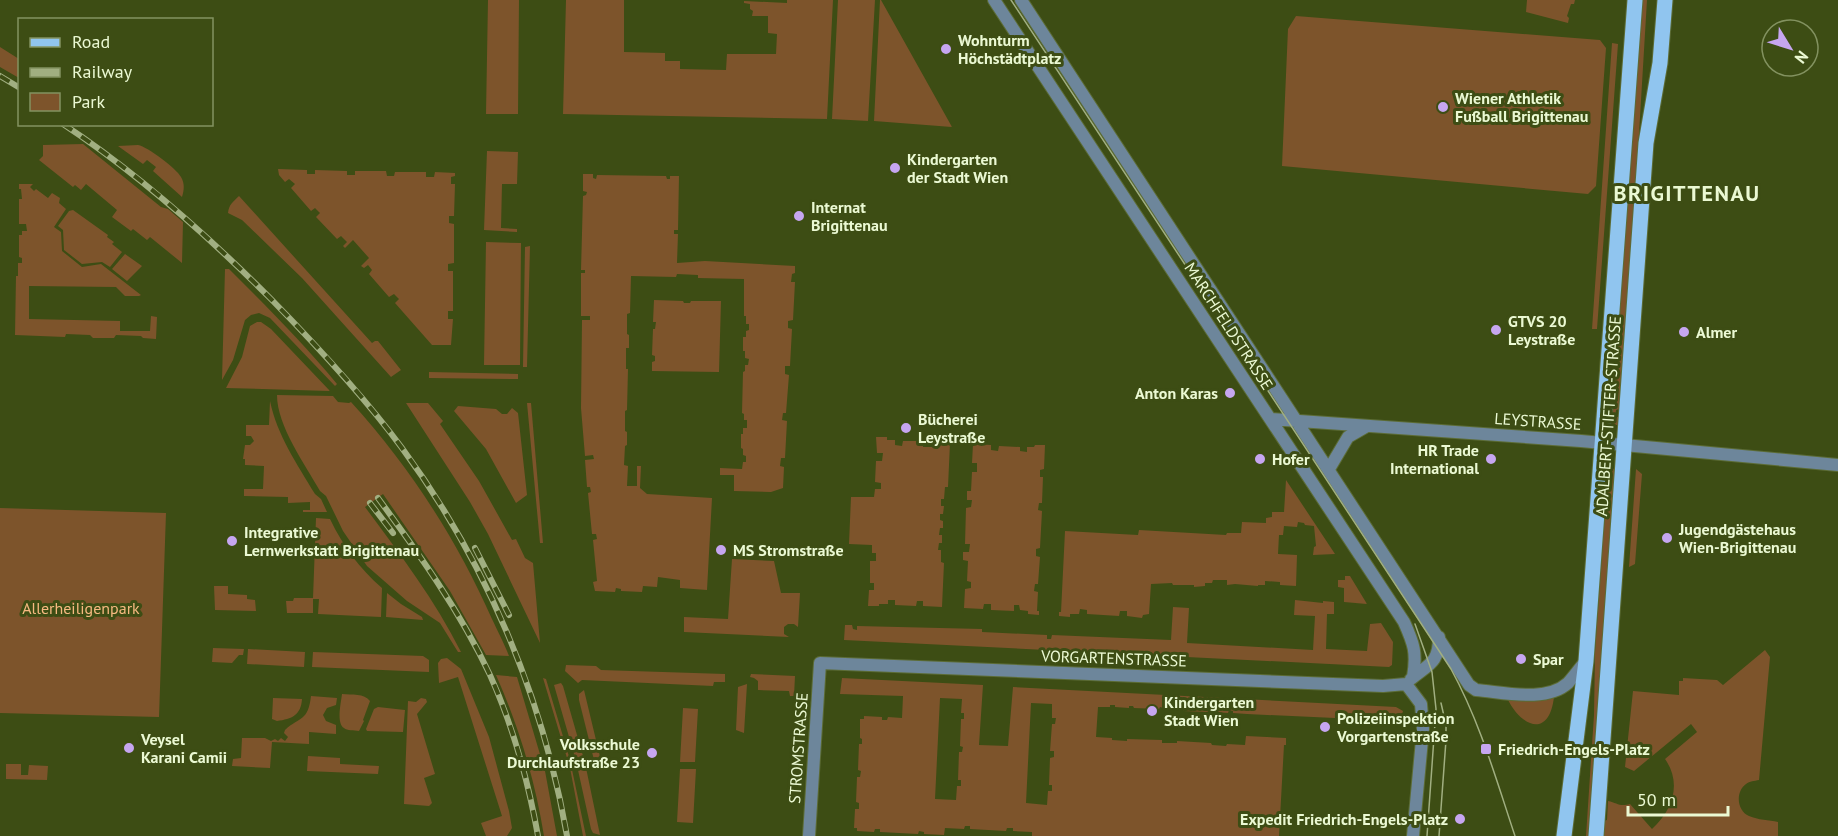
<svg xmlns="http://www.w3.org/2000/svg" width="1838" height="836" font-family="'PT Sans',sans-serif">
<rect width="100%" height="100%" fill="#3d4d14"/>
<path fill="#7d542b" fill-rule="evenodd" d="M 488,0 L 519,0 L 518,114 L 486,114 Z
M 566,0 L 624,0 L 624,52 L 665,53 L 665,61 L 680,61 L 680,69 L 726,70 L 727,54 L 776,54 L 777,34 L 768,33 L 768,16 L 752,16 L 753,11 L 750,9 L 750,4 L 744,3 L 744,1 L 787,3 L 787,0 L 833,0 L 827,119 L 563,114 Z
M 838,0 L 875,0 L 868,121 L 832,119 Z
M 880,0 L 881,0 L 952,127 L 874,121 Z
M 1527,0 L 1575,0 L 1574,4 L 1571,4 L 1567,16 L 1569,18 L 1568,23 L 1526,12 Z
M 1642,0 L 1647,0 L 1636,184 L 1619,409 L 1616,410 L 1615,417 L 1619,417 L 1618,425 L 1611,425 Z
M 1296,16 L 1600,40 L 1606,48 L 1596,186 L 1588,194 L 1282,166 L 1288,29 Z
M 1612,43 L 1618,44 L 1597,329 L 1592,329 Z
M 0,47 L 19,59 L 19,78 L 0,67 Z
M 83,144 L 161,207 L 168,209 L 183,222 L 182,263 L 150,237 L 147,240 L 133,229 L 131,231 L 112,217 L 117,210 L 86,184 L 81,190 L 75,185 L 73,187 L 39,160 L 43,156 L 43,145 Z
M 138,145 C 148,147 176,168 181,177 C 185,184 184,190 182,197 L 153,171 L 156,167 L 147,160 L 143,164 L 118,146 Z
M 487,151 L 518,152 L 517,184 L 502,184 L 501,228 L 517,229 L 517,232 L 484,230 Z
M 278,169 L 307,170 L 307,174 L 315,174 L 315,170 L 347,171 L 347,175 L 355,175 L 355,171 L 386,171 L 387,176 L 394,176 L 395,172 L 426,172 L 426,177 L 434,177 L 435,172 L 455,173 L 455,176 L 451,177 L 451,184 L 455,184 L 454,216 L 449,216 L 449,223 L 454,224 L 454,263 L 448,264 L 448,271 L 453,271 L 453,311 L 448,311 L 448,319 L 453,319 L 451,345 L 432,345 L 395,303 L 399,299 L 394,294 L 389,297 L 369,274 L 372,270 L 368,265 L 364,268 L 361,266 L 369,258 L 353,240 L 345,248 L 343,246 L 347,242 L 341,236 L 337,239 L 316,217 L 320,213 L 315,208 L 311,211 L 291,188 L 295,184 L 289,179 L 285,182 L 279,175 Z
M 583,174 L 593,174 L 593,178 L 596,179 L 597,175 L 666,176 L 667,179 L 670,179 L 670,176 L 679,176 L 678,230 L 674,230 L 674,234 L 678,234 L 677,263 L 705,261 L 795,266 L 795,273 L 792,274 L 791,282 L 795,282 L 793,320 L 788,321 L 788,328 L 792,329 L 790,366 L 785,366 L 785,374 L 789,375 L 786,413 L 783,413 L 782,420 L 787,421 L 785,458 L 781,458 L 780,466 L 784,467 L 783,488 L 771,492 L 734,491 L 734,475 L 720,475 L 720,468 L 742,469 L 743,462 L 746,462 L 746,456 L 743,455 L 743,449 L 741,448 L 741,434 L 743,434 L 743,428 L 747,428 L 747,420 L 744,420 L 744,414 L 742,413 L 743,372 L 745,371 L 745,365 L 748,365 L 749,359 L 745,358 L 745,351 L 743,351 L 743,337 L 746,337 L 746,331 L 749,330 L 749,324 L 746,324 L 746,316 L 744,316 L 744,279 L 698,278 L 698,275 L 677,274 L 676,277 L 631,276 L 630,313 L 627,314 L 627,334 L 629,335 L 629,348 L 626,348 L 626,369 L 628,369 L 627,410 L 625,411 L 625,431 L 627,432 L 627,445 L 625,446 L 624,465 L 628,466 L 627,486 L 637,486 L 637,466 L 641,466 L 640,488 L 647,494 L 712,498 L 707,590 L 680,588 L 680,580 L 658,577 L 657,587 L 643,586 L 642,592 L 621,591 L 621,589 L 616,588 L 615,592 L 595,591 L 593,582 L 597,581 L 593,540 L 597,539 L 596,534 L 592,534 L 588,493 L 591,492 L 590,487 L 587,487 L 585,460 L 594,459 L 593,455 L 585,456 L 581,408 L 582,320 L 590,320 L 590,316 L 581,316 L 581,273 L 585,273 L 585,270 L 581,270 L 583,196 L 586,195 L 587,192 L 583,191 Z
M 19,184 L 33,184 L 30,187 L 34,191 L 36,189 L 48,198 L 52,193 L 60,198 L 59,203 L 66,209 L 54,227 L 61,232 L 62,251 L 82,267 L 101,264 L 141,295 L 139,296 L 125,296 L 116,287 L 29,286 L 29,319 L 120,321 L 120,331 L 150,331 L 151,316 L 157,317 L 156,339 L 143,338 L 141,336 L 116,335 L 114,338 L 93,338 L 90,335 L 66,334 L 65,337 L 15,335 L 16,276 L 18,276 L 18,263 L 22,263 L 22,258 L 19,257 L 19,235 L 22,235 L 22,231 L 27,231 L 26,224 L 19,224 L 19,199 L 22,199 L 21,189 L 19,189 Z
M 239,196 L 372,343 L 375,341 L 378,341 L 401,370 L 391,377 L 302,278 L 242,220 L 228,213 C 229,204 233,202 239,196 Z
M 73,210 L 108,235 L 107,237 L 114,242 L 112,244 L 122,252 L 110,267 L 102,262 L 82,264 L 64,250 L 63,230 L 58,226 L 69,211 Z
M 486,242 L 521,243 L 520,365 L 484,365 Z
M 530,246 L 527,367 L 523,367 L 525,247 Z
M 125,254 L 142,266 L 127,281 L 112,269 Z
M 225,269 L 229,269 C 266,306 303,343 337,384 L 335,386 L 270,318 L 259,313 L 251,315 L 245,320 L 233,360 L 222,380 Z
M 654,300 L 683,301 L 684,303 L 690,303 L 691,301 L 721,301 L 719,372 L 652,371 L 652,362 L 655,361 L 655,356 L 652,355 L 653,329 L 655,329 L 656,322 L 653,322 Z
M 257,322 L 261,322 L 271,329 L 330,391 L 226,388 L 242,357 L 250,326 Z
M 429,372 L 518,374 L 518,379 L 429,378 Z
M 277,395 L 333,396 L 338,402 L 349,403 L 351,402 C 410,467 457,540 492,619 C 498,632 505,645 509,656 L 486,655 L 450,591 L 383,494 L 365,507 C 400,554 435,600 461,652 L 458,652 L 440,623 L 407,601 L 367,566 L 343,531 L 326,496 L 320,491 C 305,464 277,426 277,395 Z
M 270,401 C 277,435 297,464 315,494 L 321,499 L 327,512 L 303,512 L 303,510 L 310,510 L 310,502 L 288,503 L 288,497 L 244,496 L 244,489 L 263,489 L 264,466 L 245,465 L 245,459 L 243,459 L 245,445 L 250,445 L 254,441 L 251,436 L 246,436 L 246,425 L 269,425 Z
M 406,403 L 428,403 L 443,421 L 440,424 L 479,481 L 512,540 L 516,539 L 525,558 L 533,563 L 540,643 L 488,534 L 470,502 Z
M 527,403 L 531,403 L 543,543 L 540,543 Z
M 458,406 L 496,409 L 502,414 L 507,414 L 512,408 L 518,413 L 527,495 L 516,503 L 486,449 L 454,411 Z
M 876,437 L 887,437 L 887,440 L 895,440 L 895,445 L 902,446 L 903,441 L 923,441 L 923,447 L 932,447 L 933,442 L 950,443 L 948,487 L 945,487 L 944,499 L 941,499 L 941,506 L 944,506 L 943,514 L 940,514 L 940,520 L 943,521 L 943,528 L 940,528 L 939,535 L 942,535 L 942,543 L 939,543 L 938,550 L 941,550 L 941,562 L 944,563 L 942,607 L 923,606 L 923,601 L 917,601 L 916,606 L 895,605 L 895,600 L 888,600 L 888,604 L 879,604 L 879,606 L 868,606 L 869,590 L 874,590 L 874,583 L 870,583 L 870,561 L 876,561 L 876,553 L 872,553 L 872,545 L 849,544 L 851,497 L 874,497 L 875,489 L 881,489 L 881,483 L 875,482 L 876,461 L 882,461 L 883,453 L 877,453 Z
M 973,444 L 991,445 L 991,450 L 998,451 L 999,446 L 1020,447 L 1020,451 L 1027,452 L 1027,447 L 1034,447 L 1035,445 L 1045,445 L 1044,469 L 1040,470 L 1040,477 L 1043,477 L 1042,503 L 1039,503 L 1038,510 L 1042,511 L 1040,548 L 1036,549 L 1036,556 L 1040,557 L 1038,584 L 1035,584 L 1034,591 L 1038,592 L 1037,611 L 1039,611 L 1039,615 L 1028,614 L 1028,611 L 1020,610 L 1019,605 L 1014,605 L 1014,611 L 991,610 L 991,604 L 984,604 L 983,609 L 964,608 L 965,589 L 971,588 L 971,582 L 967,581 L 968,561 L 963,560 L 963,552 L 969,552 L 970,544 L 965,544 L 966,508 L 971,507 L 972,500 L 967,500 L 967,491 L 971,491 L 972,472 L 977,472 L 977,463 L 972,463 Z
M 1608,468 L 1616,469 L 1589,836 L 1586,836 L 1594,715 L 1595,652 Z
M 1636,469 L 1642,474 L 1635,564 L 1629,567 Z
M 1286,480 L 1335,554 L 1313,555 L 1314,547 L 1316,546 L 1314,526 L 1305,525 L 1304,523 L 1298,522 L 1297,527 L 1284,526 L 1283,535 L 1279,535 L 1278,554 L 1297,555 L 1296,586 L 1280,585 L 1280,582 L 1265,581 L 1265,585 L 1258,585 L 1258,586 L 1235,584 L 1227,585 L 1227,580 L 1213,580 L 1212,583 L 1205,583 L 1205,586 L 1194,587 L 1194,585 L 1173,585 L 1172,583 L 1151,584 L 1149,614 L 1143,615 L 1142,618 L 1127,616 L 1127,611 L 1120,611 L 1119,616 L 1087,614 L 1087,610 L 1080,609 L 1079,614 L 1070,614 L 1070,617 L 1059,616 L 1059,612 L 1061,612 L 1065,531 L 1138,535 L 1139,530 L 1226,535 L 1227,533 L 1241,533 L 1242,522 L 1266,523 L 1266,518 L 1272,517 L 1272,512 L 1284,512 Z
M 0,508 L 166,513 L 159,717 L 0,713 Z
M 316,518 L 330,519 C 343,546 359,568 382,588 L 381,617 L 318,614 L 319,599 L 313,599 L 313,613 L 287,613 L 286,601 L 293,601 L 294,598 L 313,598 Z
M 732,559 L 774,561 L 781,593 L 800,593 L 798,627 L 794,624 L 788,624 L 784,627 L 784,634 L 789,637 L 684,632 L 684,617 L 728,619 Z
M 1345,576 L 1350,576 L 1367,604 L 1344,602 L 1344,588 L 1338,587 L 1338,580 L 1345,580 Z
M 214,586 L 228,586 L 228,594 L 247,595 L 247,599 L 255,600 L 256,611 L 215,610 Z
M 387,593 L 401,604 L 422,617 L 423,620 L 386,617 Z
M 1295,600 L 1323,603 L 1323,601 L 1334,602 L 1334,614 L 1327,614 L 1326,649 L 1367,651 L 1370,624 L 1381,623 L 1393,642 L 1392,665 L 1389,667 L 844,640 L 845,625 L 852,625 L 853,629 L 857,630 L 857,626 L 982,629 L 982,632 L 1047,635 L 1047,639 L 1051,639 L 1052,635 L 1171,640 L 1173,607 L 1189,608 L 1187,643 L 1313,650 L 1315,616 L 1294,615 Z
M 213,648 L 244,649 L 243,655 L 239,655 L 232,663 L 212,662 Z
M 248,649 L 305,652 L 304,667 L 247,664 Z
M 1765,650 L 1770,657 L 1759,780 C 1754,781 1750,781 1746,784 C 1735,792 1737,811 1749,816 C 1758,820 1769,820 1778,822 L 1778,836 L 1603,836 L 1604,821 L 1607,820 L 1608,801 C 1617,803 1620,807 1630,804 L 1652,829 C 1673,810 1682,783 1665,759 L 1697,732 L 1691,724 L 1634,771 L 1625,767 L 1633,691 L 1679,695 L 1679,681 L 1683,681 L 1683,678 L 1717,680 L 1723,685 Z
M 313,652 L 423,656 L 429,660 L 429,672 L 312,667 Z
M 447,658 L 461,669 L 489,737 L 509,811 L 512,828 L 507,836 L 486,836 L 481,823 L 502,816 L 458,677 L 439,683 L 438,663 L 441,659 Z
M 566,665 L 596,666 L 601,670 L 725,674 L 725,682 L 714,682 L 713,686 L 582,680 L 578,683 L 565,671 Z
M 751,674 L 795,676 L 794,696 L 790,696 L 789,691 L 758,690 L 758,681 L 754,678 L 750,677 Z
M 496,675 L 517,677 L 545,771 L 557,836 L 544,836 C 535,780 519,727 496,675 Z
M 543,678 L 546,679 L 570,760 L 586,836 L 583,836 L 570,768 Z
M 842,678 L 983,685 L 979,745 L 1008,746 L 1013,687 L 1396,707 L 1403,711 L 1400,721 L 1247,714 L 1233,713 L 1233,711 L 1229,710 L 1228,713 L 1214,712 L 1214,710 L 1210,710 L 1209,712 L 1183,711 L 1183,709 L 1179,708 L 1178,710 L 1164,710 L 1164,708 L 1160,707 L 1159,709 L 1134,708 L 1133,706 L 1129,706 L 1129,708 L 1115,707 L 1115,705 L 1110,705 L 1110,707 L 1098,707 L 1096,737 L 1112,738 L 1112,740 L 1127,741 L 1127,739 L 1162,740 L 1162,743 L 1177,743 L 1177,741 L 1211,743 L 1212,745 L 1226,746 L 1227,744 L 1245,745 L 1246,736 L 1286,738 L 1286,745 L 1284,745 L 1279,836 L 1032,836 L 1032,832 L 1013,831 L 1013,828 L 1007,828 L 1006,831 L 970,829 L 970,826 L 965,826 L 964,829 L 945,828 L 944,835 L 924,834 L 924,832 L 919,831 L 918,834 L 880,832 L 880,829 L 875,829 L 874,832 L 857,831 L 857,828 L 854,828 L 855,809 L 859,809 L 859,803 L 856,802 L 857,777 L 860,777 L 861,771 L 858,770 L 859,744 L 862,744 L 862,739 L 860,738 L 860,719 L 864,719 L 864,716 L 882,717 L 882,720 L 887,720 L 888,717 L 902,718 L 903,696 L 840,694 ZM 940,698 L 962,699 L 961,713 L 964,713 L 964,719 L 961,719 L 960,746 L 963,747 L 962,752 L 959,752 L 958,780 L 961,780 L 961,786 L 957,786 L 956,800 L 935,799 ZM 1031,703 L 1052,704 L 1052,718 L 1056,718 L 1055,724 L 1052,724 L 1050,751 L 1054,751 L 1054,757 L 1050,758 L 1049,785 L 1052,785 L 1052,791 L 1048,791 L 1047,805 L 1026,803 Z
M 561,683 L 563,686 L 585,763 L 600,835 L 593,833 L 591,829 L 576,761 L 554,685 Z
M 747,684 L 744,733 L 736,730 L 738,687 Z
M 584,690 L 602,765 L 595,764 L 579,700 L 579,694 Z
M 342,694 C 352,695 364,693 370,701 L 363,720 L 364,721 L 359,731 C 354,730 347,731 344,728 C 336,723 341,703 342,694 Z
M 311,696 L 337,698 L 336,705 L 327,708 L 323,715 L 326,721 L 336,725 L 336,734 L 309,732 L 309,744 L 272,742 L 270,768 L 232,766 L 233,759 L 241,758 L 242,738 L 265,738 L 271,741 L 275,739 L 278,741 L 281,738 L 285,741 L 288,737 L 284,733 L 285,730 C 300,716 308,722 311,696 Z
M 1554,697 C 1549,739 1521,727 1507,698 L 1542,700 Z
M 273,698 L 302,699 C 301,715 292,719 277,721 L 272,719 Z
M 421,698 L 426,699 L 427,702 L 417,714 L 435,774 L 424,778 L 432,803 L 429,806 L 404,804 L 408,701 L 416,702 Z
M 378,707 L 405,710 L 403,732 L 367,731 L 366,729 L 374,709 Z
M 683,708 L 698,709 L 695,762 L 680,762 Z
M 308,756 L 340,758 L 340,764 L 379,766 L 378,774 L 307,771 Z
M 6,764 L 21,764 L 21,775 L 28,775 L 29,765 L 48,766 L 47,780 L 6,779 Z
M 680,769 L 696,769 L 693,823 L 677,822 Z"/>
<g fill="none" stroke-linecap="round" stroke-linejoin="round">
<defs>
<path id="tertiary" d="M 994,0 L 1404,622 C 1414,644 1417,653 1413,677
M 1021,0 L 1469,685 L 1476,690 C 1503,692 1546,703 1568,683 C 1574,676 1580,668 1586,661
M 1271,419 L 1581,441 L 1838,465
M 1329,469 L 1348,437 L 1367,426
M 1411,679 C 1429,664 1439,663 1439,637
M 1406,684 L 1421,704 L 1423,729 L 1413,836
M 809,836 L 820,663 L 1383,686 L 1406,684"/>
<path id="primary" d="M 1564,836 L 1586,661 L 1635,0
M 1596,836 L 1646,143 L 1660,63 L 1665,0"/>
</defs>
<use href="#tertiary" stroke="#5c6c36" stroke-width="14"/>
<use href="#primary" stroke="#5c6c36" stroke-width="17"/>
<use href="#tertiary" stroke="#6d869b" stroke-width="12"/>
<use href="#primary" stroke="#90c5ef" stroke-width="15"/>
<path stroke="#a1af81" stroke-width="1.5" d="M 1011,0 L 1451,669 C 1480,722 1496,779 1515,836
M 1415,624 L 1432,672 L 1436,709 L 1427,836
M 1439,836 L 1446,740 L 1446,725 L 1441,703"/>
<defs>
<path id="rail" d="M 0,76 L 20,88
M 63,124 C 139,174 207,235 271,299 C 317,346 363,395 402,448 C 486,562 543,697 567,836
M 378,498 C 419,554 460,611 490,675 C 513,726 528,780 538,836
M 370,503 L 393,533
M 475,548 L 509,615"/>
</defs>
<use href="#rail" stroke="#a1af81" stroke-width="6"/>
<use href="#rail" stroke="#3d4d14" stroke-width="4" stroke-dasharray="11" stroke-linecap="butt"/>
</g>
<g fill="#c6a6f0" stroke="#3d4d14" stroke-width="2">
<circle cx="946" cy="49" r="6"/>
<circle cx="1443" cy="107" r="6"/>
<circle cx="895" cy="168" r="6"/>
<circle cx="799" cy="216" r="6"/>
<circle cx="1496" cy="330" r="6"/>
<circle cx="1684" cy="332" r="6"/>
<circle cx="1230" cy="393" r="6"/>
<circle cx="906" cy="428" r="6"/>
<circle cx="1260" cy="459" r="6"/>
<circle cx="1491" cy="459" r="6"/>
<circle cx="1667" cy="538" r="6"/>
<circle cx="232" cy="541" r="6"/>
<circle cx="721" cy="550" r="6"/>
<circle cx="1521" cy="659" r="6"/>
<circle cx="1152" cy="711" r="6"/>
<circle cx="1325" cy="727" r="6"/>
<circle cx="129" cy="748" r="6"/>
<rect x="1480" y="743" width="12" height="12" rx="3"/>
<circle cx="652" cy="753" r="6"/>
<circle cx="1460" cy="819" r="6"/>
</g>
<g text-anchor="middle" stroke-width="6" stroke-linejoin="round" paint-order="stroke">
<g font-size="16" font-weight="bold" fill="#ebf9d3" stroke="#3d4d14" text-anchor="start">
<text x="958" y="46">Wohnturm<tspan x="958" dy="18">Höchstädtplatz</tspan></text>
<text x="1455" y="104">Wiener Athletik<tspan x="1455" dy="18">Fußball Brigittenau</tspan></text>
<text x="907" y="165">Kindergarten<tspan x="907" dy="18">der Stadt Wien</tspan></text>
<text x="811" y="213">Internat<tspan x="811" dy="18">Brigittenau</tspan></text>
<text x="1508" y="327">GTVS 20<tspan x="1508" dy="18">Leystraße</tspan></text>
<text x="1696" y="338">Almer</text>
<text x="1218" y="399" text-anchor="end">Anton Karas</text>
<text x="918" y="425">Bücherei<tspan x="918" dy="18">Leystraße</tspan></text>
<text x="1479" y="456" text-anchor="end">HR Trade<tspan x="1479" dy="18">International</tspan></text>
<text x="1272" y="465">Hofer</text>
<text x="1679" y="535">Jugendgästehaus<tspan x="1679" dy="18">Wien-Brigittenau</tspan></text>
<text x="244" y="538">Integrative<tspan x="244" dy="18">Lernwerkstatt Brigittenau</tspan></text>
<text x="733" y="556">MS Stromstraße</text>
<text x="1533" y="665">Spar</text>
<text x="1164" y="708">Kindergarten<tspan x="1164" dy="18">Stadt Wien</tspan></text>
<text x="1337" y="724">Polizeiinspektion<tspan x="1337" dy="18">Vorgartenstraße</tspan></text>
<text x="141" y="745">Veysel<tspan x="141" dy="18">Karani Camii</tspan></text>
<text x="640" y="750" text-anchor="end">Volksschule<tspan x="640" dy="18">Durchlaufstraße 23</tspan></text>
<text x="1498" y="755">Friedrich-Engels-Platz</text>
<text x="1448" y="825" text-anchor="end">Expedit Friedrich-Engels-Platz</text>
</g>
<g font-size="16" fill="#ebf9d3" stroke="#3d4d14">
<text transform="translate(1229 326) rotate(57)" y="6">MARCHFELDSTRASSE</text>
<text transform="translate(1608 416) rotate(-86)" y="6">ADALBERT-STIFTER-STRASSE</text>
<text transform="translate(1538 421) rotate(4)" y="6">LEYSTRASSE</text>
<text transform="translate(1114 658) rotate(2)" y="6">VORGARTENSTRASSE</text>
<text transform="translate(798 748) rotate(-86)" y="6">STROMSTRASSE</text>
</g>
<g font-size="16" fill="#f6b981" stroke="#3d4d14">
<text x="81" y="614">Allerheiligenpark</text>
</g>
<g font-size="22" font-weight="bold" letter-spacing="1.5" fill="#ebf9d3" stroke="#3d4d14">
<text x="1687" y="201">BRIGITTENAU</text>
</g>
</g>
<rect x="18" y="18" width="195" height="108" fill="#3d4d14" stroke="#839260" stroke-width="1.5"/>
<rect x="30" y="38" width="30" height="9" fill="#90c5ef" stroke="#839260" stroke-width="1.5"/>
<text x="72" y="48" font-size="18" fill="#ebf9d3">Road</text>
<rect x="30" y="68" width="30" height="9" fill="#a1af81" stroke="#839260" stroke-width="1.5"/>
<text x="72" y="78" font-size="18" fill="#ebf9d3">Railway</text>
<rect x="30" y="93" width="30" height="18" fill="#7d542b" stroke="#839260" stroke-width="1.5"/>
<text x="72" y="108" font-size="18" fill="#ebf9d3">Park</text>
<g transform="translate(1790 48) rotate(128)"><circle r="28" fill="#3d4d14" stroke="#839260" stroke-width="1.5"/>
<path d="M0-4.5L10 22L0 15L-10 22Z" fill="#c6a6f0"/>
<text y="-9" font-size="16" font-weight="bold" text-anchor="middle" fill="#ebf9d3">N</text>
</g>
<path d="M1628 806v9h100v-9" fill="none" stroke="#ebf9d3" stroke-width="3"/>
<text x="1637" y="806" font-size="18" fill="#ebf9d3" stroke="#3d4d14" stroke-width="4.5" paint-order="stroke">50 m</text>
</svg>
